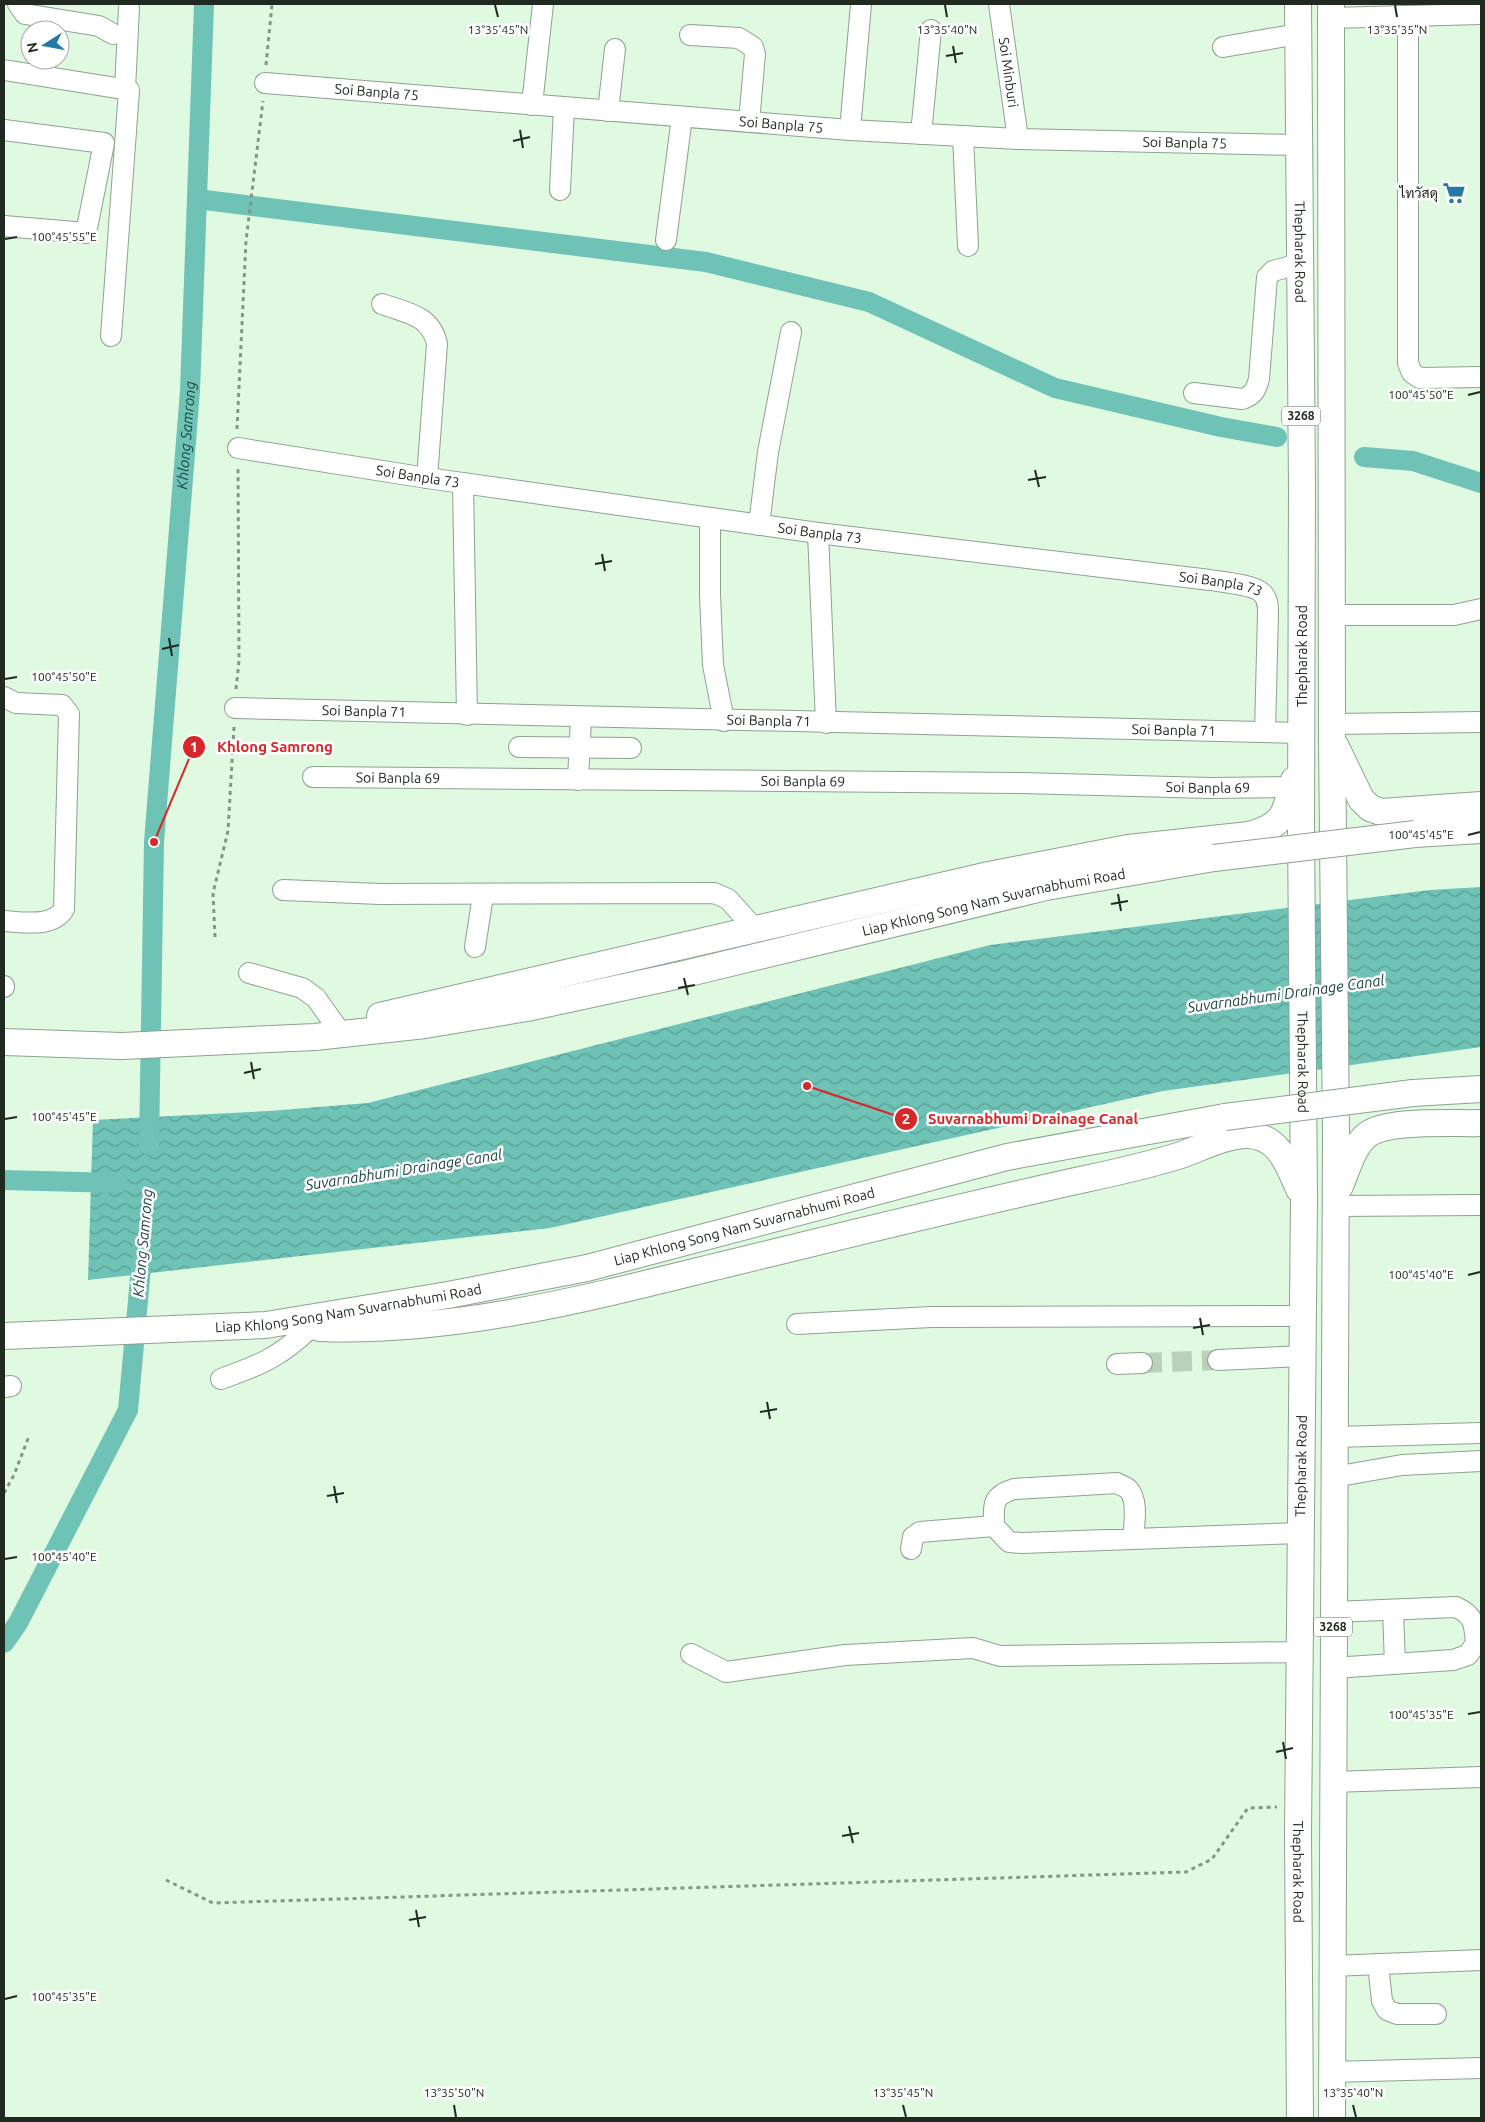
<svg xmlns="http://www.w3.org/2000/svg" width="1485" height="2122" font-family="Ubuntu,Sarabun,sans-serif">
<defs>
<pattern id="water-waves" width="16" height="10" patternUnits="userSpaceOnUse" patternTransform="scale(1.25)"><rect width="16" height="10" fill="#6ec2b6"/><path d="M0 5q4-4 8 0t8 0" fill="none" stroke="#5a9e94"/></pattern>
</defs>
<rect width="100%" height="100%" fill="#e0f9e1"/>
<path fill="url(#water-waves)" d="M 1481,887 L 1481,1047 L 1163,1091 L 550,1228 L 88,1280 L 93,1120 L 269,1111 L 368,1103 L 990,945 L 1430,890 Z"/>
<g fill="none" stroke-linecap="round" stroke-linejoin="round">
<g stroke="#6ec2b6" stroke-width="20">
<path d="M 197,199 L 706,262 L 869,302 L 1055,388 L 1221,427 L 1277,437"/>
<path d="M 1364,457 L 1413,461 L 1481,483"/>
<path id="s1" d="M 149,1145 L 154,842 L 190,391 L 204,4"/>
<path d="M 4,1180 L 118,1183"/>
<path d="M 4,1643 L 18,1623 L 128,1410 L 143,1246"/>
</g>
<path stroke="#bad0bb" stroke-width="20" stroke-dasharray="20 10" stroke-linecap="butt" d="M 1142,1363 L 1218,1360"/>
<defs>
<g id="minor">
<path d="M 18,4 L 25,14 L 99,26 L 113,34"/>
<path id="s2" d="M 999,4 L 1018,139"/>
<path d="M 1408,16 L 1408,363 L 1412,373 L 1420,378 L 1481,377"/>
<path d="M 1331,18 L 1481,14"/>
<path d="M 690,35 L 739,38 L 753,47 L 755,54 L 749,122"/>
<path d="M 1223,47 L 1298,34"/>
<path d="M 4,70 L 129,90 L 111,336"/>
<path id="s3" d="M 265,83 L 850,130 L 1018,139 L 1299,145"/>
<path d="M 125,89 L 129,8"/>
<path d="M 532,105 L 543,4"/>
<path d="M 608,111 L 615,49"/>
<path d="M 4,130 L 104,143 L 86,233 L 4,226"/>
<path d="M 850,130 L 861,4"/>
<path d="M 921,134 L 931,30"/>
<path d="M 963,136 L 968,246"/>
<path d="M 560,190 L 564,108"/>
<path d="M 666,240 L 682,117"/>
<path d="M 382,304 C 407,313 431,315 437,344 L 427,478"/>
<path d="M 1194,393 L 1242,399 C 1253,396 1256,390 1259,379 L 1267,277 L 1273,271 L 1299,264"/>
<path id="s4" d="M 238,448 L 427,478 L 818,533 L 1210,580 C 1222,582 1256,585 1263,594 C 1268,600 1268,606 1268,613 L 1265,732"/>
<path d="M 463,483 L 467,715"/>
<path d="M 710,519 L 710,595 L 713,665 L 724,721"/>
<path d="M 759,525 L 768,452 L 791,332"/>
<path d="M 818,533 L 826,723"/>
<path d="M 1332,615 L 1454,615 L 1481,609"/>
<path d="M 4,697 L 16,703 L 62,705 L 69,714 L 64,909 C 53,928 23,922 4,921"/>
<path id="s5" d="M 235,708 L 1301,733"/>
<path d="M 1333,724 L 1481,722"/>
<path d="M 519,747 L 631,748"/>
<path id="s6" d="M 313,777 L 1021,783 L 1210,788 L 1292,787"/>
<path d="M 578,780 L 581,718"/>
<path d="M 283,890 L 380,894 L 714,893 L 728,899 L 755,929"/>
<path d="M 475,947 L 483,895"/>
<path d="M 249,973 L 302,988 L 316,998 L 338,1029"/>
<path d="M 4,987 L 4,986"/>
<path d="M 1335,1206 L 1481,1205"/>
<path d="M 797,1324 L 931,1317 L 1303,1316"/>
<path d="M 1218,1360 L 1302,1356"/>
<path d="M 1117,1364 L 1142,1363"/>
<path d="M 221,1379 C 260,1365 280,1357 310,1328"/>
<path d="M 4,1387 L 11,1386"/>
<path d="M 1334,1437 L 1481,1433"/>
<path d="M 1334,1477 L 1402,1465 L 1481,1461"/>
<path d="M 1133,1538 C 1134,1525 1139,1500 1128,1489 C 1126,1487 1120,1485 1117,1483 L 1014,1489 C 991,1496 994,1505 994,1526 L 1009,1542 L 1022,1543 L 1300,1533"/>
<path d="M 911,1549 L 913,1537 L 920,1532 L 994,1526"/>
<path d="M 1393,1610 L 1395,1664"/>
<path d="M 1333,1612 L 1456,1607 C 1475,1616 1474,1624 1476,1643"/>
<path d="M 691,1654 L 726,1672 L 845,1655 L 973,1648 L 1000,1656 L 1299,1652"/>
<path d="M 1333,1668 L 1453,1660 L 1468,1655 L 1476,1643 L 1481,1643"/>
<path d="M 1332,1782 L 1481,1777"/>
<path d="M 1378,1964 L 1382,2001 L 1387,2010 L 1397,2014 L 1436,2014"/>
<path d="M 1331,1966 L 1481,1960"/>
<path d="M 1331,2072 L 1481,2068"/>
</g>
<g id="major">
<path id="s7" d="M 1298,4 L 1302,489 L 1301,828 L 1304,1199 L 1298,1834 L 1300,2118"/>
<path d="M 1331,4 L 1332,739 L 1336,1136 L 1332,2118"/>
<path d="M 1336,747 L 1361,799 L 1370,808 L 1381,812 L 1481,805"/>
<path d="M 1415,834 L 1481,830"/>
<path d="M 380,1016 L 989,875 L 1128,848 L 1249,835 C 1285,825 1285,814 1294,780"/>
<path id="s8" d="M 4,1042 L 122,1046 L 315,1037 L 425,1025 L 527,1008 L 685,974 L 1046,887 L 1214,858"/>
<path d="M 1413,1093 L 1481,1089"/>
<path d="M 1340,1186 C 1347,1170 1353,1146 1367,1135 C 1387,1119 1455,1124 1481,1123"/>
<path d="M 319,1328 C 449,1333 577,1301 702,1270 C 830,1239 957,1207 1085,1179 C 1118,1172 1149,1165 1181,1155 C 1201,1148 1223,1136 1245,1135 C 1278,1134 1288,1164 1299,1189"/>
<path id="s9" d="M 4,1336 L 266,1325 L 448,1295 L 587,1268 L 1007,1157 L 1225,1117"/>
</g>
</defs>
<use href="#minor" stroke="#8ca38e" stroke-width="22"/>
<use href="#major" stroke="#8ca38e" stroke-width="28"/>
<path stroke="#849685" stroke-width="3" stroke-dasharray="4 4" stroke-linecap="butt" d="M 266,65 L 272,4
M 237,429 L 246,241 L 263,101
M 236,689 L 239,661 L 238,468
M 215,937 L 213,893 L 228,831 L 234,727
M 4,1493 L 14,1475 L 29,1436
M 166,1880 L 213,1903 L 1186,1872 L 1212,1859 L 1248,1808 L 1277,1807"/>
<use href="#minor" stroke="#fff" stroke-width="20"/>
<use href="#major" stroke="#fff" stroke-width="26"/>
<defs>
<path id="major-bridge" d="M 1214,858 L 1415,834
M 1225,1117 L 1413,1093"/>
</defs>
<use href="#major-bridge" stroke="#8ca38e" stroke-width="28" stroke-linecap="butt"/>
<use href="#major-bridge" stroke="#fff" stroke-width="26"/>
</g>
<path fill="none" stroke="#212a21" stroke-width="2" d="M 495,5 L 498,17M 945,5 L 947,17M 1395,5 L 1397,17M 953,46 L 956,63M 946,56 L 963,53M 520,130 L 523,148M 513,141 L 530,137M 5,239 L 17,237M 1468,395 L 1480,392M 1035,470 L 1039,487M 1028,480 L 1046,477M 602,554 L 605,571M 595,564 L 612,561M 169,638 L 172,656M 162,649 L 179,645M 5,679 L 17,677M 1468,835 L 1480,832M 1118,894 L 1121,911M 1111,904 L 1128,901M 684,978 L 688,995M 678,988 L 695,985M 251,1062 L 254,1079M 244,1073 L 261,1069M 5,1119 L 17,1117M 1468,1275 L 1480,1272M 1200,1318 L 1203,1335M 1193,1328 L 1210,1325M 767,1402 L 770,1419M 760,1412 L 777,1409M 334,1486 L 337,1503M 327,1496 L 344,1493M 5,1559 L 17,1557M 1468,1714 L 1480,1712M 1283,1742 L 1286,1759M 1276,1752 L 1293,1748M 849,1826 L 853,1843M 842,1836 L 859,1833M 416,1910 L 419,1927M 409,1920 L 426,1917M 5,1999 L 17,1996M 454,2105 L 456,2117M 903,2105 L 906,2117M 1353,2105 L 1356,2117"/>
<defs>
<symbol id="supermarket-bare" viewBox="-9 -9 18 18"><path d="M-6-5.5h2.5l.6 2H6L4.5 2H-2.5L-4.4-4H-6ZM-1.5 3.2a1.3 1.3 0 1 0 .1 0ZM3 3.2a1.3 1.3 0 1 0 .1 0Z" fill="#2579a9" stroke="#fefefe" stroke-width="2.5" paint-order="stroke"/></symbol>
</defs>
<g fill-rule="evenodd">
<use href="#supermarket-bare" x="1438" y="177" width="32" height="32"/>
</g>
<g text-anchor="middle" stroke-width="5" stroke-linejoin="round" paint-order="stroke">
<g fill="#fefefe" stroke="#636a63" stroke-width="1">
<rect x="1282" y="406.5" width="38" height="19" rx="4"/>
<rect x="1314" y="1617.5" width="38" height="19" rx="4"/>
</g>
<g font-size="12" font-weight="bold" fill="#212a21">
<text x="1301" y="420">3268</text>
<text x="1333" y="1631">3268</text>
</g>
<g font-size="14" fill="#212a21" stroke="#fefefe">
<text dy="5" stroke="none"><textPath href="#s2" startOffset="69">Soi Minburi</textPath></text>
<text dy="5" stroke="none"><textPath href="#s3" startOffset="112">Soi Banpla 75</textPath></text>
<text dy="5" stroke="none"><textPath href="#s3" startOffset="518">Soi Banpla 75</textPath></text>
<text dy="5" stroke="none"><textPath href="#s3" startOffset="922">Soi Banpla 75</textPath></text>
<text dy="5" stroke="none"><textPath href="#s7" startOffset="248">Thepharak Road</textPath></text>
<text dy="5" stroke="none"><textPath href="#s4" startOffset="182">Soi Banpla 73</textPath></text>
<text dy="5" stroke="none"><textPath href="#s4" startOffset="588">Soi Banpla 73</textPath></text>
<text dy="5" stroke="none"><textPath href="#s4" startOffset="992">Soi Banpla 73</textPath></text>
<text transform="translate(1302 656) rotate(-90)" y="5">Thepharak Road</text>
<text dy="5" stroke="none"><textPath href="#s5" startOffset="129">Soi Banpla 71</textPath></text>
<text dy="5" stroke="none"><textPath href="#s5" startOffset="534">Soi Banpla 71</textPath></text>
<text dy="5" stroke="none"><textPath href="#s5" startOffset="939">Soi Banpla 71</textPath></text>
<text dy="5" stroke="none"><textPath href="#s6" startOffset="85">Soi Banpla 69</textPath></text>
<text dy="5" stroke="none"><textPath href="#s6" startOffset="490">Soi Banpla 69</textPath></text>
<text dy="5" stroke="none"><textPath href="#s6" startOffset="895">Soi Banpla 69</textPath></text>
<text dy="5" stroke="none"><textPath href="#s8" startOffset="1004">Liap Khlong Song Nam Suvarnabhumi Road</textPath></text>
<text dy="5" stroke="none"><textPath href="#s7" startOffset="1058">Thepharak Road</textPath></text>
<text dy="5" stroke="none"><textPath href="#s9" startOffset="751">Liap Khlong Song Nam Suvarnabhumi Road</textPath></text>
<text dy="5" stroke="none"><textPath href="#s9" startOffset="346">Liap Khlong Song Nam Suvarnabhumi Road</textPath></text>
<text transform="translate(1301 1466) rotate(-89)" y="5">Thepharak Road</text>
<text dy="5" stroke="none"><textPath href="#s7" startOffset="1868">Thepharak Road</textPath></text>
</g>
<g font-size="14" fill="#212a21" stroke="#fefefe" text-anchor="end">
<text x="1438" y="198">ไทวัสดุ</text>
</g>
<g font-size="15" font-style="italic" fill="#204842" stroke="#fefefe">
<text dy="5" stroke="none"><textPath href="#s1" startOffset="711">Khlong Samrong</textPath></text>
<text transform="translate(1286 994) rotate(-8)" y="5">Suvarnabhumi Drainage Canal</text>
<text transform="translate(404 1170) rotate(-9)" y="5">Suvarnabhumi Drainage Canal</text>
<text transform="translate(143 1243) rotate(-85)" y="5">Khlong Samrong</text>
</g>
</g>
<g font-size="12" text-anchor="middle" fill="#212a21" stroke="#fefefe" stroke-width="5" stroke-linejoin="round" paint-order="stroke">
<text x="498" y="34">13°35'45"N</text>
<text x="947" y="34">13°35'40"N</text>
<text x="1397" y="34">13°35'35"N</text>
<text x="64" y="241">100°45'55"E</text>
<text x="1421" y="399">100°45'50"E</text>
<text x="64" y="681">100°45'50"E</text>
<text x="1421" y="839">100°45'45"E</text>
<text x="64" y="1121">100°45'45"E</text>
<text x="1421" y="1279">100°45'40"E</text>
<text x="64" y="1561">100°45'40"E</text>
<text x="1421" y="1719">100°45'35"E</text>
<text x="64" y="2001">100°45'35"E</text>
<text x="454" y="2097">13°35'50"N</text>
<text x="903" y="2097">13°35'45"N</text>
<text x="1353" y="2097">13°35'40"N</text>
</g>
<path fill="none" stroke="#d62828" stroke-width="2" d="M154 842L194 747M807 1086L906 1119"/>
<g fill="#d62828" stroke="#fefefe" stroke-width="2">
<circle cx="154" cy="842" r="5"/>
<circle cx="807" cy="1086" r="5"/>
<circle cx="194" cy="747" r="12"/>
<circle cx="906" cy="1119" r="12"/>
</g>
<g font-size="15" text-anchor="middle" font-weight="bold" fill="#fff">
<text x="194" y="752">1</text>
<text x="906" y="1124">2</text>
</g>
<g font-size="15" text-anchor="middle" font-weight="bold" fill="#d62828" stroke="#fefefe" stroke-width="5" stroke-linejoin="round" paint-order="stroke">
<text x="275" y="752">Khlong Samrong</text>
<text x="1033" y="1124">Suvarnabhumi Drainage Canal</text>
</g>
<rect width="1485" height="2122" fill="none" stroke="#212a21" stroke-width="10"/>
<g transform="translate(45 45) rotate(259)"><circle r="24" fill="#fefefe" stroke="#a6a9a6"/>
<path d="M0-4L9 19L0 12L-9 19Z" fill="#2579a9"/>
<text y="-8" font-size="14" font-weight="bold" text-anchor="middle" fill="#212a21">N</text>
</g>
</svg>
